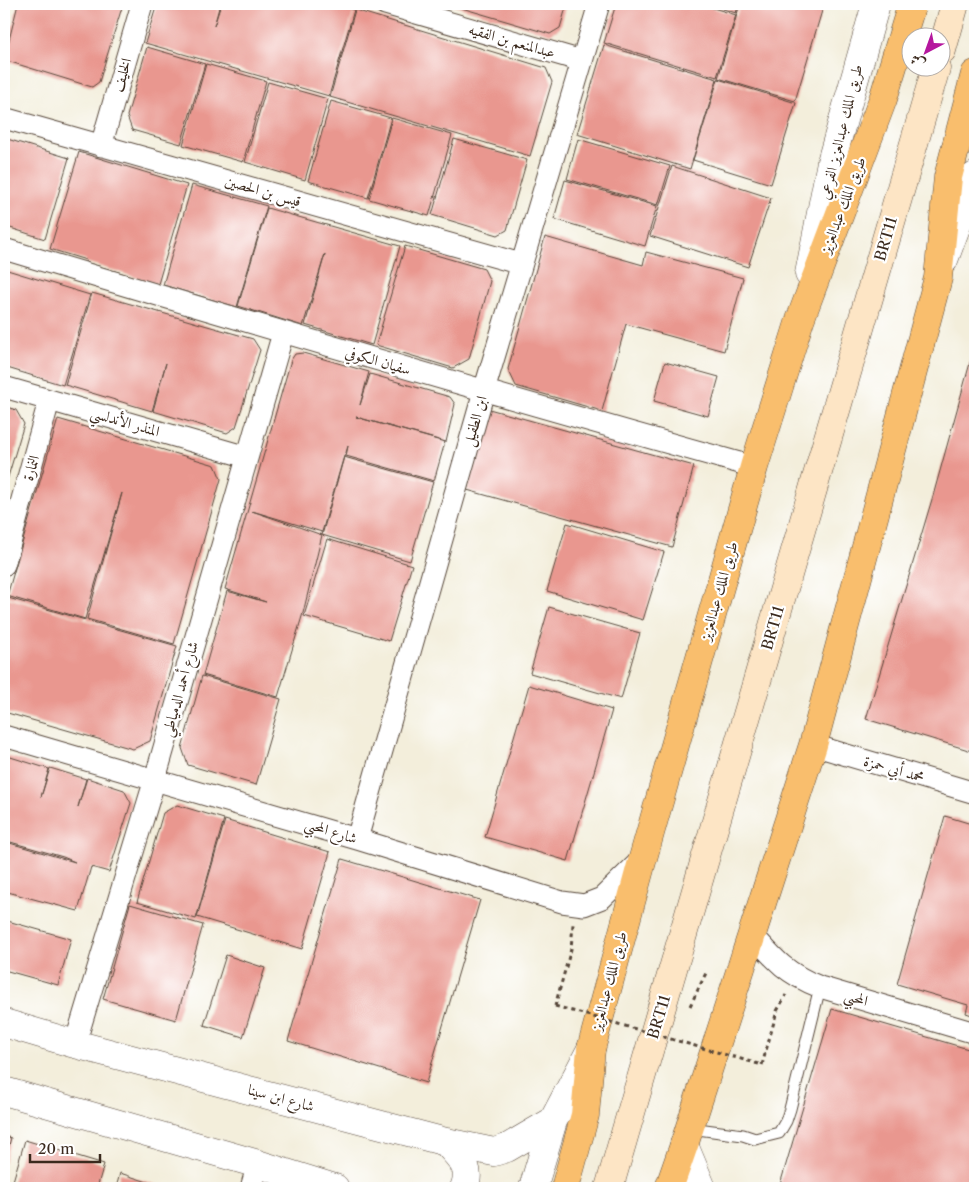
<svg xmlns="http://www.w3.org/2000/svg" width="979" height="1192" font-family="'Libre Caslon Text',Amiri,serif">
<rect width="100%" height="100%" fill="#fff"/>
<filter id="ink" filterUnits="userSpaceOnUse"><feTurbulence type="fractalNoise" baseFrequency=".02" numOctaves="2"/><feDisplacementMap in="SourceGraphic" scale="10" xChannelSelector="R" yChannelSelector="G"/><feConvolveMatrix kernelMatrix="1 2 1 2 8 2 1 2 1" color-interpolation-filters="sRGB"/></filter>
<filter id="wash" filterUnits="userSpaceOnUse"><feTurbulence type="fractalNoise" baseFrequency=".0096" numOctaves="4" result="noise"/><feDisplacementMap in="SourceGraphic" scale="20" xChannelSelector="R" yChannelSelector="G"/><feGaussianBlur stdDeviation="1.12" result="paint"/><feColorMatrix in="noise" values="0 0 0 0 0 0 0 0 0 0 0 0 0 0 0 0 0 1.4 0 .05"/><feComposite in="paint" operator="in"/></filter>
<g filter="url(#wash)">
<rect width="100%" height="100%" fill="#f3eedb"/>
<g id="blocks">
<path fill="#e9978f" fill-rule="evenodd" d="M 18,4 L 123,4 L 99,82 L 92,87 L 4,60 Z
M 157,4 L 220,4 L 214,26 L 221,4 L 332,4 L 354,10 L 329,96 L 145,43 Z
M 448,4 L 567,4 L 560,28 L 550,34 Z
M 616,4 L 700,4 L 736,15 L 717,77 L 604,43 Z
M 707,4 L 739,4 L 736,13 Z
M 740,4 L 824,4 L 795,101 L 718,78 Z
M 355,10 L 546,68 L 552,82 L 530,156 L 330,97 Z
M 604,45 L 717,79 L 690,169 L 577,134 Z
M 147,47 L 205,64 L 181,144 L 132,130 L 127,116 Z
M 206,64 L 266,81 L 243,162 L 183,145 Z
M 718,79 L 796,103 L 771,184 L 693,160 Z
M 268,82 L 328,99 L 305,180 L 245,162 Z
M 331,101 L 391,118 L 368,198 L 308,181 Z
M 392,118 L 452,135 L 429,216 L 369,199 Z
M 4,138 L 69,158 L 45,239 L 4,226 Z
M 454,139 L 527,160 L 507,230 L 498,235 L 432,215 Z
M 578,139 L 670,166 L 658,205 L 567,179 Z
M 79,152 L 187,185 L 158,284 L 85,262 L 86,260 L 50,249 Z
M 672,166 L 771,198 L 748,267 L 650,236 Z
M 565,180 L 657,206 L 645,246 L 554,219 Z
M 192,185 L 267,206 L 237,307 L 163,285 Z
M 267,208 L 400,246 L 372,345 L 305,325 L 325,254 L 303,326 L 238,306 Z
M 545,237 L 643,265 L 646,252 L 743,278 L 724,351 L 626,324 L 602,411 L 516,386 L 508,369 Z
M 405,246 L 484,269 L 490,281 L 469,359 L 453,368 L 376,345 Z
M 4,269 L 90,295 L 63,385 L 4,367 Z
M 92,293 L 253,339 L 260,350 L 236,427 L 227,433 L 153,411 L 166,363 L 152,411 L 65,385 Z
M 975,345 L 975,752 L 866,719 L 933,496 Z
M 303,353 L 369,372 L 360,405 L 370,374 L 450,397 L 455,404 L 446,442 L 356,417 L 445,442 L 434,481 L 346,456 L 348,446 L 345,456 L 344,456 L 322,532 L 252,511 L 322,535 L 303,613 L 278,697 L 203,675 L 227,591 L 266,602 L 225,589 L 291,360 L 295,354 Z
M 665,362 L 719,377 L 708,416 L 654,401 Z
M 4,406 L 16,410 L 24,424 L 4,490 Z
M 489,409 L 694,466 L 672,547 L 467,490 Z
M 58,419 L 215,465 L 221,479 L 174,644 L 87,619 L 122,493 L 85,619 L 7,596 Z
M 344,457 L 433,482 L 410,561 L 322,535 Z
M 567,523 L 664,552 L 643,620 L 547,591 Z
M 327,539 L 412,565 L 389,641 L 304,616 Z
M 8,598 L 177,646 L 150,741 L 133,749 L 4,712 L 4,612 Z
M 549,607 L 640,633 L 621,699 L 530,673 Z
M 202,676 L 281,699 L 256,785 L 188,765 L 182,748 Z
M 529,685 L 612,710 L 568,861 L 485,837 Z
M 4,755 L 49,769 L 41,797 L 50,768 L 86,779 L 78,807 L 87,778 L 124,790 L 131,803 L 109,872 L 91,867 L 78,911 L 4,891 ZM 7,841 L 63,857 L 75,862 L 6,842 Z
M 177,805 L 224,819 L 196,919 L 137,902 L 163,813 Z
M 945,816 L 975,825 L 975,1016 L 966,1013 L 968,1005 L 897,984 Z
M 225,820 L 330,852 L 302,949 L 197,917 Z
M 342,859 L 480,900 L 426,1083 L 288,1041 Z
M 130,904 L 203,925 L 176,1020 L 103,999 Z
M 4,920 L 71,939 L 58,985 L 4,970 Z
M 226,955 L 265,968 L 243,1037 L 204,1025 Z
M 832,1009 L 975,1051 L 975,1188 L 779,1188 Z
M 4,1136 L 11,1138 L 4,1163 Z
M 25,1140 L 104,1164 L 97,1188 L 11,1188 Z
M 120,1173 L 166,1188 L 116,1188 Z"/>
</g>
</g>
<g filter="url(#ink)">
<use href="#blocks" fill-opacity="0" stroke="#57473a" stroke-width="1"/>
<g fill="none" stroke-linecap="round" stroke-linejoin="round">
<defs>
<path id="service" d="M 690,1128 L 743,1135 L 755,1139 L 779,1133 L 786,1121 L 790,1109 L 820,987"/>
<path id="minor" d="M 385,4 L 582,61
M 4,118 L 521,264
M 101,146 L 142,4
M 4,249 C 253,324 503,397 754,467
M 4,387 L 247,457
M 4,565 L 49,401
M 4,736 L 357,839 L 562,902 L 584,905 L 602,898 L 643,858
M 813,745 L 975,793
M 357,839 L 484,391 L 599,4
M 752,934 C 775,960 787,974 820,987 L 975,1033
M 75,1044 L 155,779 L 283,333
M 251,1188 L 258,1164"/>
<path id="tertiary" d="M 944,260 L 975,176
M 809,274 L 831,162 L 876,4
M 4,1023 L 75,1044 L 446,1142 L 494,1152 L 507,1148 L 553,1121
M 4,1091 L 258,1164 L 335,1188
M 446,1142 C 459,1158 473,1167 464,1188
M 684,1145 L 702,1188
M 533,1188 L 553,1121 L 591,1049"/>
<path id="secondary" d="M 942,50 L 955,4
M 609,1188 L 936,68"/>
<path id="primary" d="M 565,1188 L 585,1115 L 591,1049 L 643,858 L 754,467 L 800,320 L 883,99 L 912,4
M 669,1188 L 684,1145 L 813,745 L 938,278 L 948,177 L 975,74"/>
</defs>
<use href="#service" stroke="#57473a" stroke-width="13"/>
<use href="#minor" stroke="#57473a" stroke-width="23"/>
<use href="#tertiary" stroke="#57473a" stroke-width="29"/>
<use href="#secondary" stroke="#57473a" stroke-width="29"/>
<use href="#primary" stroke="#57473a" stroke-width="29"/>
<path stroke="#57473a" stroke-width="3" stroke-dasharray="4 4" stroke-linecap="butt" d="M 555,1006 L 571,949 L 573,924
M 690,1006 L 707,971
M 762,1065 L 777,1011 L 786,995"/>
<use href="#service" stroke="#fff" stroke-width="11"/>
<use href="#minor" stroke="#fff" stroke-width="21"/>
<use href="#tertiary" stroke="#fff" stroke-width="28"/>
<use href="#secondary" stroke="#fde5c5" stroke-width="28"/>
<use href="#primary" stroke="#f9be6d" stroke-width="28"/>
<path stroke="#57473a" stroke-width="3" stroke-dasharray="4 4" stroke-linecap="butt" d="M 555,1006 L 762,1065"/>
</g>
</g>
<g text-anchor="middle" stroke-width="4.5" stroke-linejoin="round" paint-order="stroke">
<g font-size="15" fill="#3b2a1e" stroke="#fff">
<text transform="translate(512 41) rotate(16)" y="5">عبدالمنعم بن الفقيه</text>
<text transform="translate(122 75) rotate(-74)" y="5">الخليف</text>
<text transform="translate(841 132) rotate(-76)" y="5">طريق الملك عبدالعزيز الفرعي</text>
<text transform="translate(263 191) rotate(16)" y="5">قيس بن الحصين</text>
<text transform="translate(843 205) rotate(-69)" y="5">طريق الملك عبدالعزيز</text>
<text transform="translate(886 239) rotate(-74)" y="5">BRT11</text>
<text transform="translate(378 361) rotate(16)" y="5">سفيان الكوفي</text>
<text transform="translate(475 421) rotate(-74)" y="5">ابن الطفيل</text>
<text transform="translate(125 422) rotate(16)" y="5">المنذر الأندلسي</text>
<text transform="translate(31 468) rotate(-74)" y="5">النمارة</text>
<text transform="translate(719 591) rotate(-74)" y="5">طريق الملك عبدالعزيز</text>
<text transform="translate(773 628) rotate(-74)" y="5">BRT11</text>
<text transform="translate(180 689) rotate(-74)" y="5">شارع أحمد الدمياطي</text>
<text transform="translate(894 769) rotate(16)" y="5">محمد أبي حمزة</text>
<text transform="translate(331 831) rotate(17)" y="5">شارع المحبي</text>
<text transform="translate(609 981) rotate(-75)" y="5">طريق الملك عبدالعزيز</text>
<text transform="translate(856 998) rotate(16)" y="5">المحبي</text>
<text transform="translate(659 1017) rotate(-73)" y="5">BRT11</text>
<text transform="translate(281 1098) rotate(15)" y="5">شارع ابن سينا</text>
</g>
</g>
<rect width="979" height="1192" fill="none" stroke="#fff" stroke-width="20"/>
<g transform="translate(926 52) rotate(221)"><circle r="24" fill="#ffffff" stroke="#b1aaa5"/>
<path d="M0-4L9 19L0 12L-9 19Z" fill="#b5179e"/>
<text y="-8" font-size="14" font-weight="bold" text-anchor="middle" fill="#3b2a1e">ش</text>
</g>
<path d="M30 1154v8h70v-8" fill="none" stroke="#3b2a1e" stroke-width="2.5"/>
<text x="38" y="1154" font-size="15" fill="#3b2a1e" stroke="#ffffff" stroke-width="4" paint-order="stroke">20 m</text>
</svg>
